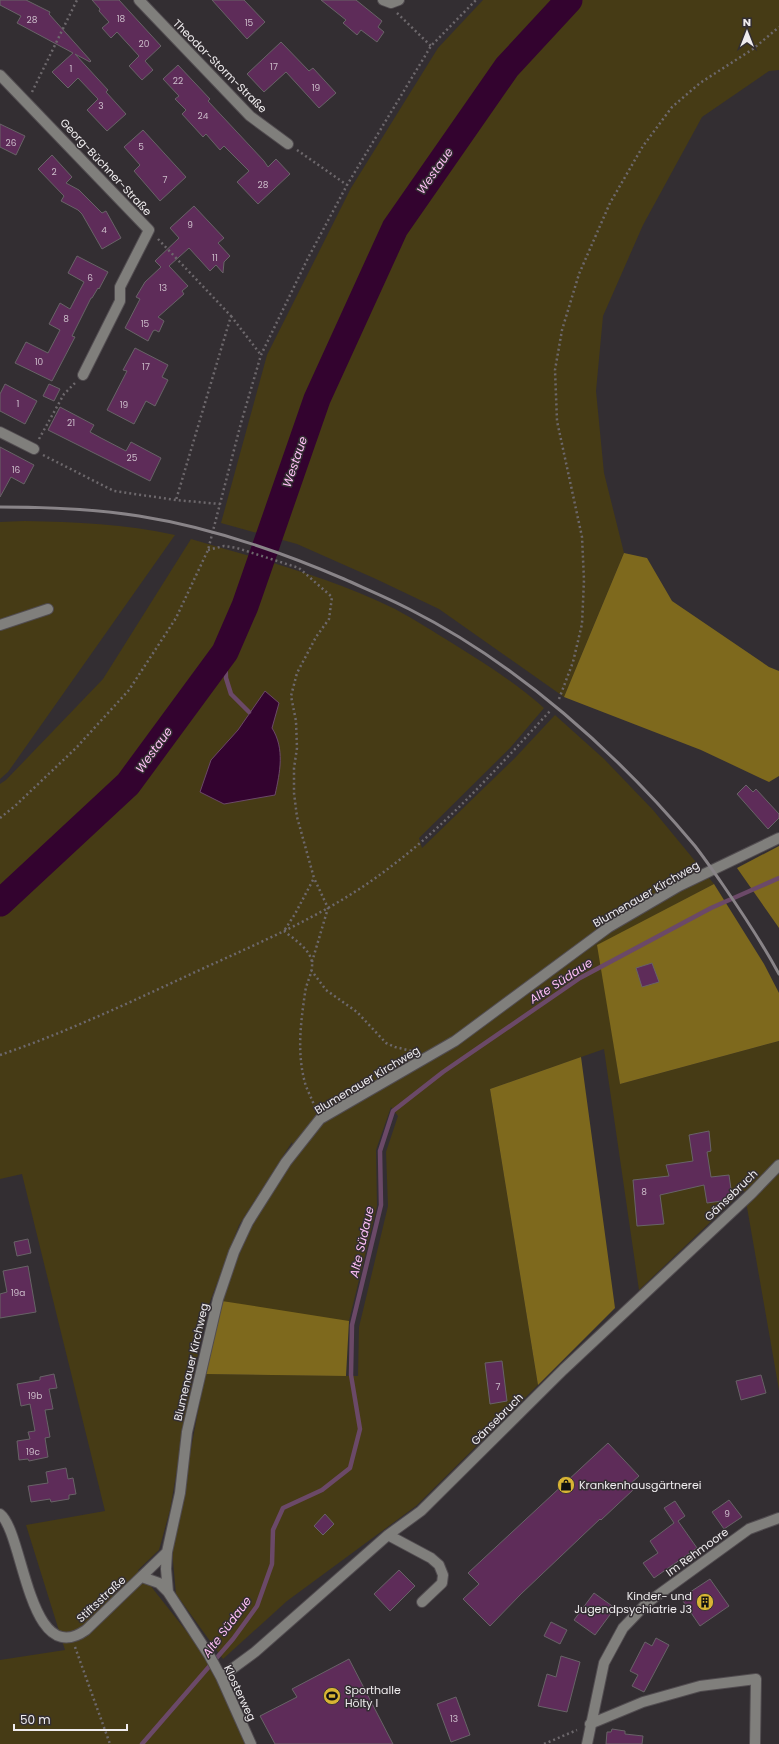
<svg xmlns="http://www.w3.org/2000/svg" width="779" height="1744" font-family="Poppins,sans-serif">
<rect width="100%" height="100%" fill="#332e32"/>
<path fill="#463b15" d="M 483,0 L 779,0 L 779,70 L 769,71 L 702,117 L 643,225 L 603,316 L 596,391 L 604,473 L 624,553 L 564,697 L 439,609 L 376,579 L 297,544 L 221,523 L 267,355 L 351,188 L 438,48 Z
M 25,521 C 76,522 125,524 175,535 L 8,772 L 0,779 L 0,522 Z
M 191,539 C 259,559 330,577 395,609 C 414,619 434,632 452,643 C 484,663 516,683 544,708 L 510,748 L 419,838 L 422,848 L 514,759 L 555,715 L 604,759 L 653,810 L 714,884 L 598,945 L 620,1084 L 779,1041 L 779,1390 L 744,1190 L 639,1290 L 604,1049 L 490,1089 L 538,1385 L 416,1506 L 287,1601 L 223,1659 L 176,1594 L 172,1550 L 205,1374 L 358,1376 L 359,1327 L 388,1206 L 386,1152 L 398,1116 L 391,1107 L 376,1150 L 377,1206 L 348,1325 L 222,1301 L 239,1255 L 252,1226 L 295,1157 L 292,1142 L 239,1225 L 208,1307 L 192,1382 L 170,1510 L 159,1550 L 138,1570 L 210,1661 L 248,1744 L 0,1744 L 0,1660 L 65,1650 L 26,1525 L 105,1511 L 22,1174 L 0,1179 L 0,784 L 6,780 L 103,679 Z"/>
<path fill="#7e691d" d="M 624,553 L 647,558 L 672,601 L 769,667 L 779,671 L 779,776 L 769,782 L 701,750 L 564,697 Z
M 779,846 L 779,928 L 737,868 Z
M 714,884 L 764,964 L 779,993 L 779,1041 L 620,1084 L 597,945 Z
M 581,1057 L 615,1308 L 538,1385 L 490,1089 Z
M 222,1301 L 349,1321 L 346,1376 L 205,1374 Z"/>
<path fill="#33032f" stroke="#6b4968" d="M 265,691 L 279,703 L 272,728 C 285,749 280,772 275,795 L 224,804 L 200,792 L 211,760 L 238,730 Z"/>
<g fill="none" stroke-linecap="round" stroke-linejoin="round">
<path stroke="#6b4968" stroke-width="4.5" d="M 225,652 L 226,678 L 231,694 L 249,712
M 142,1744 L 233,1639 L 257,1606 L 272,1564 L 273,1530 L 283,1508 L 322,1490 L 350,1468 L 360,1429 L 351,1375 L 352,1325 L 381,1205 L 380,1151 L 393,1111 L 443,1072 L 580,978 L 711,908 L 779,878"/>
<path stroke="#33032f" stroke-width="27" d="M 0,903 L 128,784 L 225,652 L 245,606 L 317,399 L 395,228 L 507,67 L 569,0"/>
</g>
<path fill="#5e2c59" stroke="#686367" d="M 0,0 L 26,0 L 50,12 L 49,14 L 91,61 L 90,62 L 75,54 L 108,90 L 106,92 L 126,114 L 107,131 L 87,110 L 98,99 L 78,78 L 68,88 L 52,72 L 73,53 L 17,23 L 21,16 L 0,5 Z
M 92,0 L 119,0 L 161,46 L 145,61 L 153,70 L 142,80 L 129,66 L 139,56 L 117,32 L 111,38 L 102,28 L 109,22 L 99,11 L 100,9 Z
M 212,0 L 244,0 L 265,22 L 247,39 Z
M 321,0 L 356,0 L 382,21 L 378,27 L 384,32 L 377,42 L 361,30 L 357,35 L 343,23 L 346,20 Z
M 281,42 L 309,71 L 313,68 L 336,93 L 319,108 L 286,72 L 264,92 L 247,74 Z
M 178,65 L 210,99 L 208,101 L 264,161 L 268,167 L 276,159 L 290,174 L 258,204 L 237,182 L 249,171 L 224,146 L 220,150 L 206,134 L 203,137 L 182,114 L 186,110 L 175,99 L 179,96 L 163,79 Z
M 0,124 L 25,136 L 16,155 L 0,147 Z
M 143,130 L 186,177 L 160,201 L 134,171 L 140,165 L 124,147 Z
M 52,155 L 72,177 L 66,183 L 79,190 L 102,213 L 106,211 L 121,238 L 102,249 L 82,214 L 78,210 L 61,201 L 64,196 L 38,169 Z
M 194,206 L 224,238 L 218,243 L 230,256 L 224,262 L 223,273 L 216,265 L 210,271 L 189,248 L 169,266 L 188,286 L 182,291 L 184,294 L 158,317 L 164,321 L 159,332 L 155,330 L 153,331 L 148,341 L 125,328 L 140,299 L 136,297 L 145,282 L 161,267 L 155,261 L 179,238 L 170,228 Z
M 77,256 L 108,272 L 99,289 L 98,288 L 92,298 L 91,298 L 72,336 L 75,337 L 52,381 L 15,363 L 26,342 L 48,353 L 60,330 L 49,324 L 60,303 L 70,309 L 84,282 L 68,273 Z
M 135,348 L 168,365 L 162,377 L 168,380 L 155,406 L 146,401 L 134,424 L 107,410 L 127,371 L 123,370 Z
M 5,384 L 37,401 L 25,424 L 0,411 L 0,394 Z
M 49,384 L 60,389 L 54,401 L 43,396 Z
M 60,407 L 94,425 L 90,432 L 101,438 L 126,451 L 131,442 L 161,458 L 150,481 L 48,430 Z
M 0,447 L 34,465 L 24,484 L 11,477 L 0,497 Z
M 746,785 L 753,792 L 756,789 L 779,814 L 779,818 L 768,829 L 737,794 Z
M 652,963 L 659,982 L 642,987 L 636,968 Z
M 709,1131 L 711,1151 L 707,1152 L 711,1177 L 729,1175 L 732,1196 L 728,1196 L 729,1200 L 707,1203 L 704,1185 L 660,1195 L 664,1224 L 637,1226 L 633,1180 L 669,1176 L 666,1165 L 693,1161 L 689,1135 Z
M 28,1239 L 31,1253 L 17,1256 L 14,1242 Z
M 28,1266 L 36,1312 L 0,1318 L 0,1294 L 7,1292 L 3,1271 Z
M 502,1361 L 507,1401 L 490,1404 L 485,1363 Z
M 54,1374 L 57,1388 L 49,1389 L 53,1409 L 45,1410 L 50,1437 L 45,1438 L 48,1457 L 29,1461 L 28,1459 L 19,1460 L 17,1441 L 30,1439 L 28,1432 L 35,1431 L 30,1404 L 21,1406 L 17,1384 L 40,1380 L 40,1377 Z
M 761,1375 L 766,1393 L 741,1400 L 736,1381 Z
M 608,1443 L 639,1476 L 629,1485 L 633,1490 L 601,1520 L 600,1519 L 521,1594 L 490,1626 L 463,1599 L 479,1584 L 468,1573 Z
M 66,1468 L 68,1479 L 73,1478 L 76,1494 L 69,1495 L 69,1499 L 51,1502 L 50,1499 L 31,1502 L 28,1486 L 48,1483 L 46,1472 Z
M 729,1500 L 742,1517 L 724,1529 L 712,1512 Z
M 675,1501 L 685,1516 L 678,1521 L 697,1548 L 654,1578 L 643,1563 L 658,1553 L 650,1541 L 674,1523 L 664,1508 Z
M 325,1514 L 334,1524 L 323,1535 L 314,1526 Z
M 399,1570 L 415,1586 L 390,1611 L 374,1594 Z
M 710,1579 L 729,1606 L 700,1626 L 681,1598 Z
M 594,1593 L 615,1608 L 595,1635 L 574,1620 Z
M 551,1622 L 567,1630 L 560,1644 L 544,1636 Z
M 656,1638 L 669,1645 L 644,1692 L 632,1686 L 638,1675 L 630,1671 L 645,1642 L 652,1646 Z
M 561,1656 L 580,1662 L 567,1712 L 538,1706 L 547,1674 L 556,1677 Z
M 349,1659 L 393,1744 L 275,1744 L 260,1716 L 297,1697 L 292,1689 Z
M 456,1697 L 470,1735 L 451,1742 L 437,1704 Z
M 612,1729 L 625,1731 L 625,1734 L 643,1736 L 642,1744 L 606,1744 L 607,1732 L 611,1732 Z"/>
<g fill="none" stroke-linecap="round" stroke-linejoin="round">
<defs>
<path id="minor" d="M 139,0 L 250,116 L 288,144
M 383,0 L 391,3 L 399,0
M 0,75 L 149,230 L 120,287 L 120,301 L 83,375
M 0,432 L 34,449
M 0,625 L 48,609
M 0,1514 C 24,1532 28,1671 86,1630 L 167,1552
M 388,1535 L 431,1558 L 439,1565 L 443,1575 L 442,1583 L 422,1602
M 142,1577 L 159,1583 L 168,1592
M 221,1677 L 255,1652 L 388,1535 L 421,1511 L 563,1370 L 752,1193 L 779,1165
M 590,1724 L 643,1702 L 700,1686 L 756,1679 L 755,1744
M 251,1744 L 221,1677 L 209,1655 L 168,1592 L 166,1569 L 167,1552 L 180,1493 L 187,1432 L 218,1299 L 234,1252 L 248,1222 L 286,1162 L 320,1119 L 455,1041 L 609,927 L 679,886 L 779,838
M 587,1744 L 604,1663 L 623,1628 L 647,1603 L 749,1529 L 779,1518"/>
</defs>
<use href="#minor" stroke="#514c50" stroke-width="12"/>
<path stroke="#6d686c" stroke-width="2.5" stroke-dasharray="2 3" stroke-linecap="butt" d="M 397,13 L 431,46
M 32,92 L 77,0
M 297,150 L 347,185
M 158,239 L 231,316 L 176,500
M 231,316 L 261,355
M 39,439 L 64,394 L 75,383
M 43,455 L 114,491 L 176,500 L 220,504
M 208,550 L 224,546 L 237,548 L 299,568 L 332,597 L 329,619 L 316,637 L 297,673 L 291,696 L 296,721 L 297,748 L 294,768 L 294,793 L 297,817 L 314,878 L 295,914 L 284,931
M 559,699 L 573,662 L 582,624 L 584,580 L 582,537 L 557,421 L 555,370 L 562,330 L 579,274 L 610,203 L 643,146 L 672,107 L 700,83 L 753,49 L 779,27
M 0,818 L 15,806 L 76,748 L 129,690 L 176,618 L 208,550 L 241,423 L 261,355 L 308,258 L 347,185 L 431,46 L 476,0
M 284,931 C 294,939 311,950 312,963 C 313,973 306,983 305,993 C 301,1021 297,1050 304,1079 C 306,1089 312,1098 315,1108
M 312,962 L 328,908 L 314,878
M 311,970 L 326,990 L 357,1012 L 386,1043 L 395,1047 L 412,1051
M 0,1055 C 70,1031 137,999 204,968 C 268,939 333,911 389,868 C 449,823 499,766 550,711
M 75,1647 L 110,1744
M 544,1744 L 577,1730"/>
<use href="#minor" stroke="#807f7c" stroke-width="10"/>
<path stroke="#898488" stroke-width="3" d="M 0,507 C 44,507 95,509 139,516 C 209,527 279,551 344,579 C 366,589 388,598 409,609 C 518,664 617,753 695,846 C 705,859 714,872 723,885 C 743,914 762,943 779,974"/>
</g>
<defs>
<symbol id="shop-disc" viewBox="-11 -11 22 22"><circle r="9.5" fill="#d8b434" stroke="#332e32"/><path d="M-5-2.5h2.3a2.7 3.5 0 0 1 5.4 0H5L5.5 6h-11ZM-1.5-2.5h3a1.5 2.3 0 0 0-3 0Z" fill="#111"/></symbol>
<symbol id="building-disc" viewBox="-11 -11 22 22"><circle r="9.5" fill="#d8b434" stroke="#332e32"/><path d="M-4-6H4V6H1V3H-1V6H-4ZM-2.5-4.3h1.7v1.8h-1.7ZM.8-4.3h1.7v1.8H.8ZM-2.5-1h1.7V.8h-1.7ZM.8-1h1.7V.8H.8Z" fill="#111"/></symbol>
<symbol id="stadium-disc" viewBox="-11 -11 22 22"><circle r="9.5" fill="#d8b434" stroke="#332e32"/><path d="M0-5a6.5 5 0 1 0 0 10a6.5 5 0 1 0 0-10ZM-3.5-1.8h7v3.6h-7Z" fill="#111"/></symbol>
</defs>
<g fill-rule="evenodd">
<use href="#shop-disc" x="556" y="1475" width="20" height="20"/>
<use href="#building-disc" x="695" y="1592" width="20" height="20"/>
<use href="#stadium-disc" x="322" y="1686" width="20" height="20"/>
</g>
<g text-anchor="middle" stroke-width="3" stroke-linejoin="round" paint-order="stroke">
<g font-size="9" fill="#cbbcc9">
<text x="121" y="22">18</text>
<text x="32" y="23">28</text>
<text x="249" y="26">15</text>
<text x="144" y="47">20</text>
<text x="274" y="70">17</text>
<text x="71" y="72">1</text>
<text x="178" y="84">22</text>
<text x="316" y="91">19</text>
<text x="101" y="109">3</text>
<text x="203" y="119">24</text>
<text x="11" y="146">26</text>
<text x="141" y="150">5</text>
<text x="54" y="175">2</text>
<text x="165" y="183">7</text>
<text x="263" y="188">28</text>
<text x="190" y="228">9</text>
<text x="104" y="233">4</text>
<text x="215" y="261">11</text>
<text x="90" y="281">6</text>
<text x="163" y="291">13</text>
<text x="66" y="322">8</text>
<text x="145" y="327">15</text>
<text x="39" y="365">10</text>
<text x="146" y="370">17</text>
<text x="18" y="407">1</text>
<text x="124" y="408">19</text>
<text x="71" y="426">21</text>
<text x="132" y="461">25</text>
<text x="16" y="473">16</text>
<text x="644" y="1195">8</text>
<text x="18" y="1296">19a</text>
<text x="498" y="1390">7</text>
<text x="35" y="1399">19b</text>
<text x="33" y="1455">19c</text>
<text x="727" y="1517">9</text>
<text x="454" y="1722">13</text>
</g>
<g font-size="11" fill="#efecee" stroke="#332e32">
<text transform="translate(220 66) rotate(45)" y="4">Theodor-Storm-Straße</text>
<text transform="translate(106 167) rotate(47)" y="4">Georg-Büchner-Straße</text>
<text transform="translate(646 894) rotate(-30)" y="4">Blumenauer Kirchweg</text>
<text transform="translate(367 1080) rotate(-31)" y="4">Blumenauer Kirchweg</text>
<text transform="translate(731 1195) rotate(-44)" y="4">Gänsebruch</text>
<text transform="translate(191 1362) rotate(-77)" y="4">Blumenauer Kirchweg</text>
<text transform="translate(497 1419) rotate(-45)" y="4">Gänsebruch</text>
<text transform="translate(697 1552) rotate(-36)" y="4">Im Rehmoore</text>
<text transform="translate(101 1599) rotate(-43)" y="4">Stiftsstraße</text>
<text transform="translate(240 1693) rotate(65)" y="4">Klosterweg</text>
</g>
<g font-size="11" fill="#efecee" stroke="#332e32" text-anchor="start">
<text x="579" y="1489">Krankenhausgärtnerei</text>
<text x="692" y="1600" text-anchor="end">Kinder- und<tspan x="692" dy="13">Jugendpsychiatrie J3</tspan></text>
<text x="345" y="1694">Sporthalle<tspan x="345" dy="13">Hölty I</tspan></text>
</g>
<g font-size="12" font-style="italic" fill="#febff5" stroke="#332e32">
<text transform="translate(435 171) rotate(-55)" y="4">Westaue</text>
<text transform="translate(295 462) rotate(-71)" y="4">Westaue</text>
<text transform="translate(154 750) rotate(-54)" y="4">Westaue</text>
<text transform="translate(561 981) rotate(-33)" y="4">Alte Südaue</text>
<text transform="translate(362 1242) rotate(-77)" y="4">Alte Südaue</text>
<text transform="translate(227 1627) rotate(-53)" y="4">Alte Südaue</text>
</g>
</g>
<g transform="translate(747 32)" stroke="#332e32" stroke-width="3" paint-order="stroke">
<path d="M0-3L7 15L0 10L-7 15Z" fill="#efecee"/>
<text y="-6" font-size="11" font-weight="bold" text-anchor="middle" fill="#efecee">N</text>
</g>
<path d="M14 1724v6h113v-6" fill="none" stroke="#efecee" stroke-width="2"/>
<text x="20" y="1724" font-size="12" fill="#efecee" stroke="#332e32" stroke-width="3" paint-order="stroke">50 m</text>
</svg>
